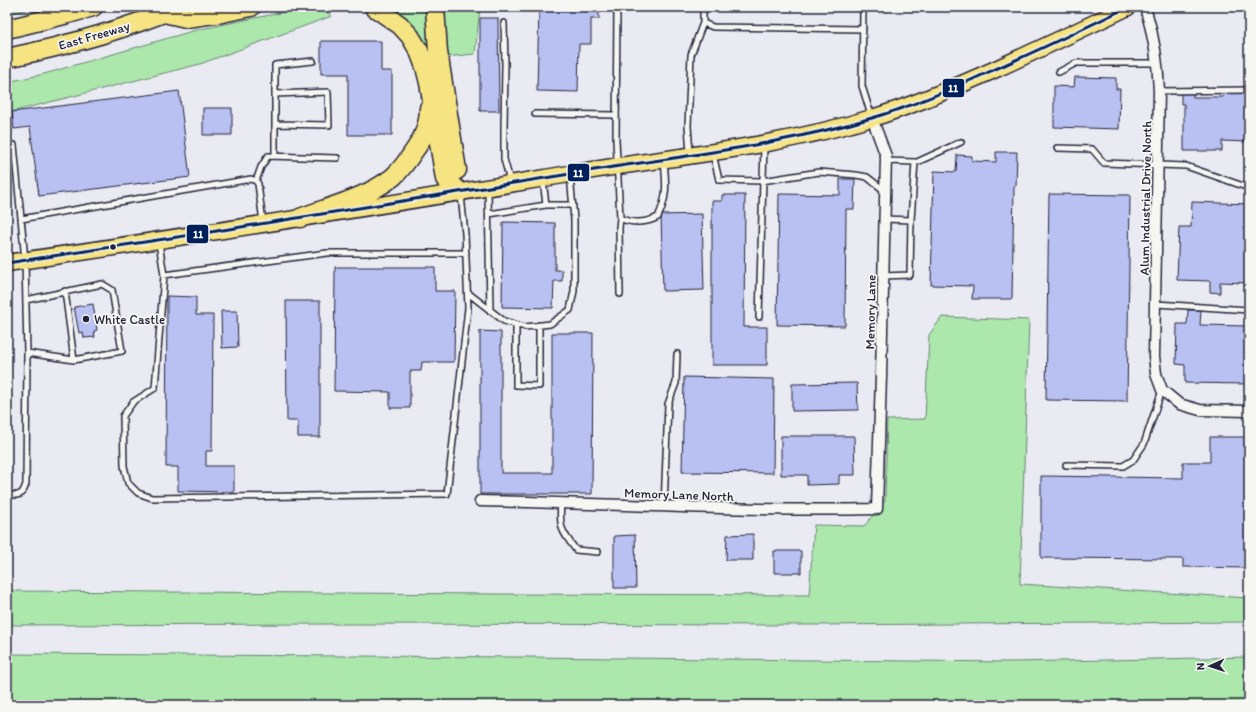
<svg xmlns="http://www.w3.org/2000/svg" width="1256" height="712" font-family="Itim,sans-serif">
<rect width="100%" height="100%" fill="#eaebf2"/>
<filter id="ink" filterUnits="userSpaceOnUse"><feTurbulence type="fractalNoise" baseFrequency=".025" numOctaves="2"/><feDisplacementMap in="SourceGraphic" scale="8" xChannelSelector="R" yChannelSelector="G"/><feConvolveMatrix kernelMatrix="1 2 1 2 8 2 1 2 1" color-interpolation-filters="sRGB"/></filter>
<g filter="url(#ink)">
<path fill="#ace7ac" stroke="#678474" d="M 7,7 L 40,7 L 7,14 Z
M 309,7 L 321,8 L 332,16 L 200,64 L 7,113 L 7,82 L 44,74 L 196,30 Z
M 385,7 L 427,7 L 432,59 Z
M 440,7 L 480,7 L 475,54 L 445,57 Z
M 942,317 L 1029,320 L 1020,584 L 1249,598 L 1249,622 L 812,625 L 334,624 L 7,625 L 7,591 L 498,594 L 809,595 L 814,525 L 864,526 L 885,501 L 887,420 L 925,419 L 929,335 Z
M 7,654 L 523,657 L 1012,662 L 1249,657 L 1249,705 L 7,705 Z"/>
<path fill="#b8c1f2" stroke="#22223b" d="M 539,7 L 599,7 L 599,19 L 591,19 L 591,44 L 579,44 L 578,92 L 537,91 Z
M 480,18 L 498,18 L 499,111 L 480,111 Z
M 321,41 L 381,41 L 381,71 L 392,71 L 392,135 L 348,135 L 348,74 L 321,74 Z
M 1075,77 L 1116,78 L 1116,89 L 1120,89 L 1119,129 L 1054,127 L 1054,86 L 1074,87 Z
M 179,91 L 190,177 L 39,196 L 30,127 L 14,129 L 12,112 Z
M 1181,92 L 1193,92 L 1193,97 L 1223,97 L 1223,93 L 1249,93 L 1249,142 L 1222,141 L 1222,151 L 1184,151 L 1184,104 L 1181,104 Z
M 203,108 L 232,108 L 232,135 L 203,135 Z
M 996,152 L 1017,152 L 1016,186 L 1014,186 L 1012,299 L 972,299 L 973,286 L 931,285 L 934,171 L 956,172 L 957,155 L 972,156 L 972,161 L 996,162 Z
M 840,179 L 855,179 L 854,209 L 846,209 L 845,326 L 777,325 L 779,194 L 840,195 Z
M 1049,194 L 1130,195 L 1127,401 L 1046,400 Z
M 722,195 L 745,195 L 744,327 L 767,327 L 767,365 L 712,365 L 712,201 L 722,201 Z
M 1192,202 L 1249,204 L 1249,283 L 1220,282 L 1220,293 L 1210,292 L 1210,281 L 1177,280 L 1179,227 L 1191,227 Z
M 702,214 L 704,290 L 663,291 L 661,215 Z
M 503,222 L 555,223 L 555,270 L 562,270 L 562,281 L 554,281 L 553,308 L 502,307 Z
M 335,267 L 435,267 L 435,291 L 455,291 L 454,362 L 422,362 L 421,371 L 410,371 L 410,408 L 390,408 L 390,392 L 334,391 Z
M 167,296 L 196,297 L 196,315 L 213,315 L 212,451 L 206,451 L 206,466 L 234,466 L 234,492 L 178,491 L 178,467 L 166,467 Z
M 286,301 L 320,301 L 320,437 L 298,437 L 298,421 L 287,421 Z
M 93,304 L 97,330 L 94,331 L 95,337 L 84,338 L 83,332 L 79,333 L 74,307 Z
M 1188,310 L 1201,310 L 1200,325 L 1249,326 L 1249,384 L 1185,383 L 1185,365 L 1176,364 L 1177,324 L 1187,324 Z
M 221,311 L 237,311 L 238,347 L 222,348 Z
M 480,331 L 501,332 L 501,473 L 552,473 L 552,333 L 593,333 L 592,494 L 480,494 Z
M 684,377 L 774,379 L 773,473 L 682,472 Z
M 857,383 L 858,410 L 792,411 L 792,384 Z
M 781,436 L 854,436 L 855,475 L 839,475 L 839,484 L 807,485 L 807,475 L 781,475 Z
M 1210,437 L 1249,437 L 1249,568 L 1183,567 L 1183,559 L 1041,558 L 1041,476 L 1183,478 L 1183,462 L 1210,462 Z
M 753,534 L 753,560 L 726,560 L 727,535 Z
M 635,535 L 636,588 L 614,588 L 614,536 Z
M 774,551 L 801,551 L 801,573 L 774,573 Z"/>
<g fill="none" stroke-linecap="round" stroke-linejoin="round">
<defs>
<path id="lane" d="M 617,7 L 616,140 L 620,218 C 632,224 647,223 658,217 C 668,196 666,183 664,161
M 703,7 L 703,23 L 713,27 L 863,29
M 862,7 L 863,10 L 862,86 L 871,115
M 504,23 L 505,65 L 504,129 L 504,159 L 510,181
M 1059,72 L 1076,63 L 1157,63
M 1159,91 L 1249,90
M 535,114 L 616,115
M 275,124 L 329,125 L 328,92 L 275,94
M 7,146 L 14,145 L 25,260 L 27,353 L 26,484 C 22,497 19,495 7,495
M 1057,148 L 1092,149 L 1104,163 L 1186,166 L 1249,188
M 690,153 L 688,126 L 691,55 L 703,23
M 713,154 L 719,180 L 762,181 L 819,172 L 856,175 L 867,177 L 885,191
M 275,156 L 275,65 L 313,61
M 915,163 L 961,142
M 543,179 L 546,205 L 573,205
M 256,181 L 261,167 L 268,156 L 337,158
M 488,190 L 490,311
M 489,214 L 546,205
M 21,219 L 251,179 L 256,181 L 258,184 L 263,222
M 884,219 L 911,220
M 159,243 L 164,275 L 327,253 L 466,253
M 164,275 L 155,388 L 133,402 L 123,416 L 124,466 L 128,483 L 138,493 L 152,498 L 447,494 L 468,308 L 465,234 L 461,195
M 883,276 L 910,275 L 911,220 L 915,162 L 886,161
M 65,291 L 74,360
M 468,293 L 504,321 L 525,327 L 550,324 L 570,310 L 574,291 L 574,220 L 570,175
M 620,294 L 619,228 L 620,218
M 26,300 L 102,284 L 112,290 L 122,351 L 74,360 L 27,353
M 1156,304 L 1249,310
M 759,317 L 764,145
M 516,325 L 516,385 L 539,386 L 539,325
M 1066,465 L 1123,466 L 1133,460 L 1144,444 L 1162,390
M 561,502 C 559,527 561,531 576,550 L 598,552
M 664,507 L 668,404 L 676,383 L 677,354"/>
<path id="street" d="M 1145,7 C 1154,36 1158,60 1159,91 L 1154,356 L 1156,374 L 1162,390 L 1179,404 L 1200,410 L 1249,411
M 1247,7 L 1249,8
M 480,501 C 612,503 744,512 877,509 L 881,376 L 886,156 L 872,118"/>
<path id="primary" d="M 7,263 C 199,235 390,204 581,172 C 678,156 777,147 872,118 C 915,105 956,87 996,69 C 1040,49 1084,28 1128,7"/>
<path id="highway" d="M 374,7 L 400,25 L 410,36 L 419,51 L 425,67 L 429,83 L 445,179 L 460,192
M 435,7 L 438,52 L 457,170
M 164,13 L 186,18 L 222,13 L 251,7
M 7,29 L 68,14 L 93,7
M 7,58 C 65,46 124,30 178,7
M 300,218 C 331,206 366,198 393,177 C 401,170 408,160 414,151 C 423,139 429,123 429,108"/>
</defs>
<use href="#lane" stroke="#22223b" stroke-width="8"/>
<use href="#street" stroke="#22223b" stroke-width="13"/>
<use href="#primary" stroke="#22223b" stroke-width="19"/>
<use href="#highway" stroke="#22223b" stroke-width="21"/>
<use href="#lane" stroke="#f6f6f2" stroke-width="5"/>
<use href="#street" stroke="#f6f6f2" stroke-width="10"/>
<use href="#primary" stroke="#f6e381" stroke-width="16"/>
<use href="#highway" stroke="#f6e381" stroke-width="18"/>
<defs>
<path id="bus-1" d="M 7,263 C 195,235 382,205 570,174 C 671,157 774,147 872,118 C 913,106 952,89 991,71 C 1037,51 1083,29 1128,7"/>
</defs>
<use href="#bus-1" stroke="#f6f6f2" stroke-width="6"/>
<use href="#bus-1" stroke="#00205b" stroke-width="3"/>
</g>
</g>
<g fill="#22223b" stroke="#f6f6f2" stroke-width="1.5">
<circle cx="113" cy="247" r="3.5"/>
<circle cx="86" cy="319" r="4"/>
</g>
<g text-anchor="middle" stroke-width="3.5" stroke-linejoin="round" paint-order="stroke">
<g font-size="13" fill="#22223b" stroke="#f6f6f2">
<text transform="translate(94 35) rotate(-16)" y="5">East Freeway</text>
<text transform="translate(1145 198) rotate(-89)" y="5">Alum Industrial Drive North</text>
<text transform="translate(870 312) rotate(-89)" y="5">Memory Lane</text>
<text transform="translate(679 494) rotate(2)" y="5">Memory Lane North</text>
</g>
<g font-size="13" fill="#22223b" stroke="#f6f6f2" text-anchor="start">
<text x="94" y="324">White Castle</text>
</g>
</g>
<g stroke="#f6f6f2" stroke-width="1.5">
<rect x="942" y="78" width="23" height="20" rx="4" fill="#00205b"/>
<rect x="567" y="163" width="23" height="19" rx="4" fill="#00205b"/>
<rect x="186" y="224" width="23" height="20" rx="4" fill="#00205b"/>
</g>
<g font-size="11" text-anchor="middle" font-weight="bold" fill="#fff">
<text x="953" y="92">11</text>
<text x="578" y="177">11</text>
<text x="198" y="238">11</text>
</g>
<rect width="1256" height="712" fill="none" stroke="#f6f6f2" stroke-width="24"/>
<rect x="12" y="12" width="1232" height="688" fill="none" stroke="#22223b" stroke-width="1.5" filter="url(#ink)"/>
<g transform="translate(1210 666) rotate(267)" stroke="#f6f6f2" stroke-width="3" paint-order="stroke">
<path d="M0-3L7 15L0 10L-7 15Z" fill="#22223b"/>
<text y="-6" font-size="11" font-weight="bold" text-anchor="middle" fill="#22223b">N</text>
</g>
</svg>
